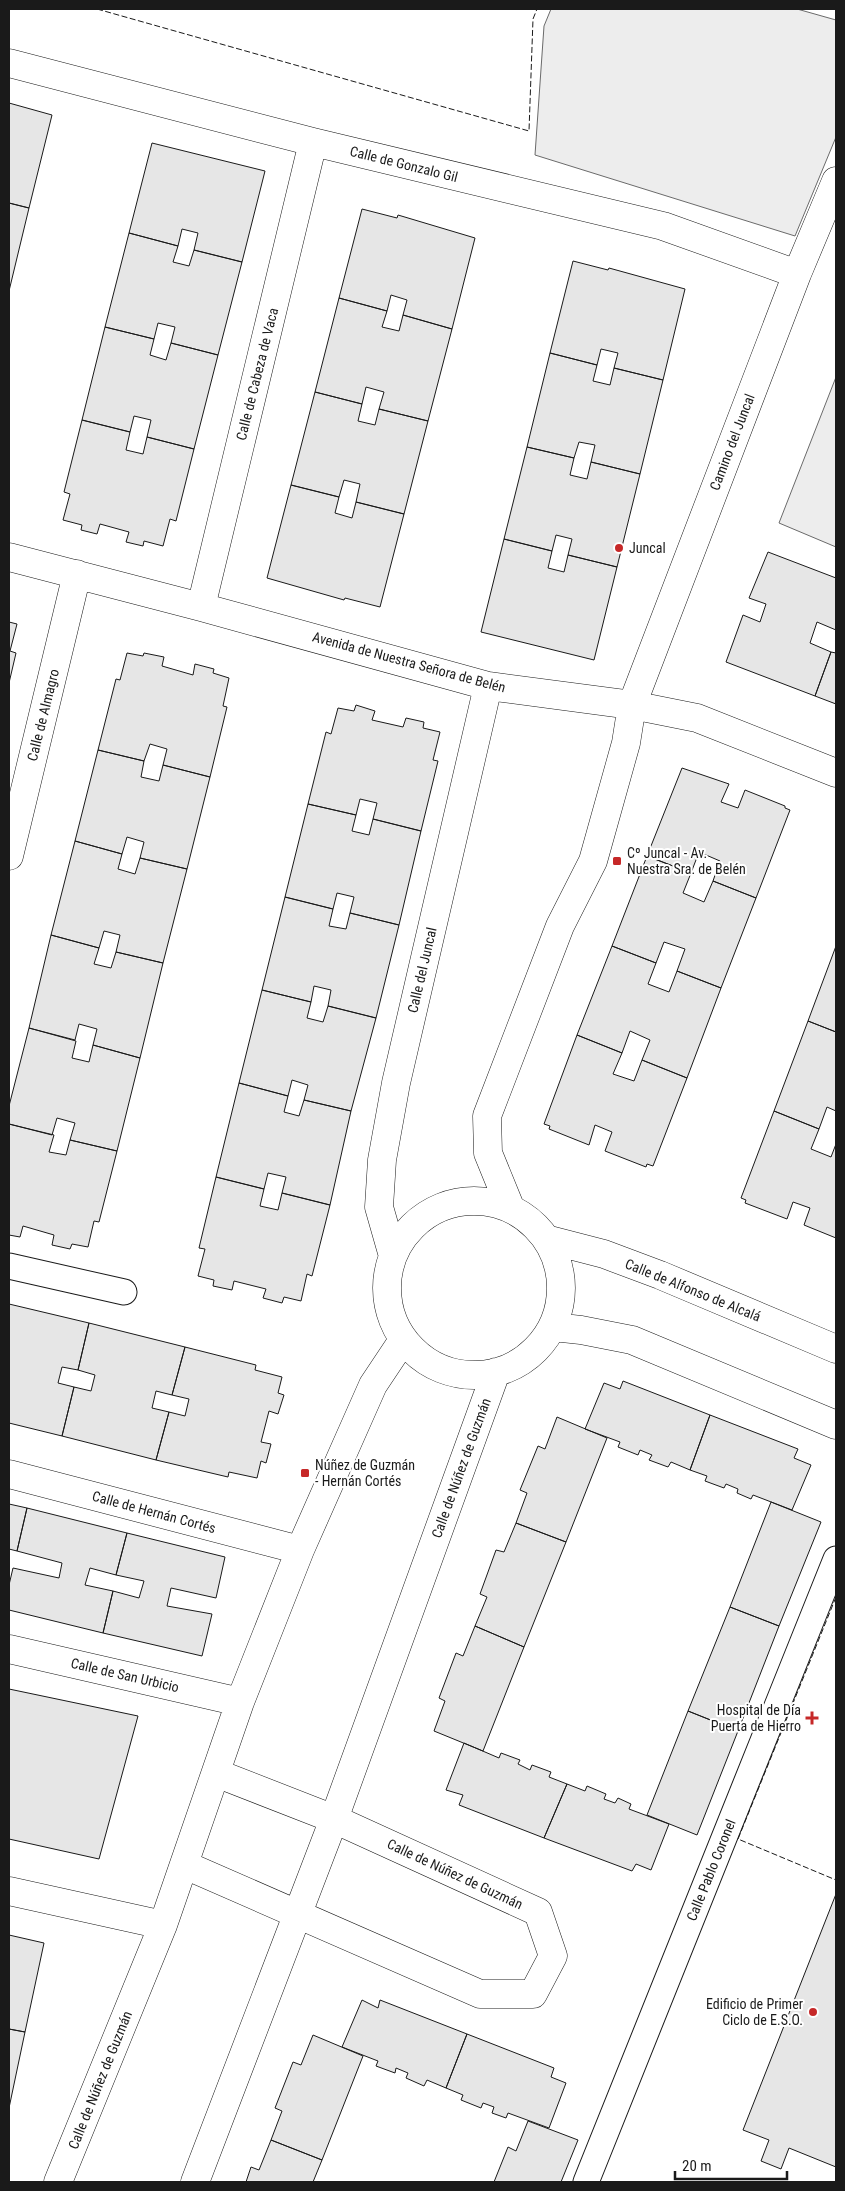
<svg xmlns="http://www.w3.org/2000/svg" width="845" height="2191" font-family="'Roboto Condensed',sans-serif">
<rect width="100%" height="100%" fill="#fff"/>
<path fill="#ededed" stroke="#6a6a6a" d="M 551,9 L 797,9 L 836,20 L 836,137 L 795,236 L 535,155 L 544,26 Z
M 836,377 L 836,547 L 779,523 Z"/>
<path fill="#e6e6e6" stroke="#1a1a1a" d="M 9,103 L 52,115 L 29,208 L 9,203 Z
M 152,143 L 265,171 L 242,262 L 194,250 L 198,233 L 182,229 L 178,246 L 129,233 Z
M 9,203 L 29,208 L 9,291 Z
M 362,209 L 397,218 L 398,215 L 475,238 L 452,329 L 403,315 L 407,300 L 391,295 L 387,311 L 339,298 Z
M 129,233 L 178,246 L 173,262 L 189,266 L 194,250 L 242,262 L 218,355 L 171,343 L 175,327 L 158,323 L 154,339 L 105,327 Z
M 573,261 L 608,270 L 609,268 L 685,289 L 663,380 L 614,368 L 618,353 L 601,349 L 597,365 L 550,353 Z
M 339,298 L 387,311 L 382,327 L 399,331 L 403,315 L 452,329 L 428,421 L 379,409 L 384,392 L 366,387 L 362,404 L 315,392 Z
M 105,327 L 154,339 L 150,355 L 166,360 L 171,343 L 218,355 L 194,449 L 147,437 L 151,420 L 134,416 L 130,432 L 82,420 Z
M 550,353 L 597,365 L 593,381 L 610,385 L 614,368 L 663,380 L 640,474 L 591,462 L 595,445 L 579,442 L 574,458 L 527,447 Z
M 315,392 L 362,404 L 358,421 L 375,425 L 379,409 L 428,421 L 404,514 L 356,502 L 360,484 L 344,480 L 339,497 L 291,485 Z
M 82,420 L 130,432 L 126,450 L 143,454 L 147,437 L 194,449 L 176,521 L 170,519 L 163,546 L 144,541 L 143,546 L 126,542 L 129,532 L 100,524 L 97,534 L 81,530 L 82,525 L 63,520 L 70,494 L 64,492 Z
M 527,447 L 574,458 L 570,475 L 587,479 L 591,462 L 640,474 L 617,567 L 568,555 L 572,539 L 556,535 L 552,551 L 504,539 Z
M 291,485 L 339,497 L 335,513 L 352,518 L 356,502 L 404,514 L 380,607 L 345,598 L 344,600 L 267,578 Z
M 504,539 L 552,551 L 548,568 L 564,572 L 568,555 L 617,567 L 594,660 L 481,632 Z
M 768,552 L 836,578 L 836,630 L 817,622 L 810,643 L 831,652 L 815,696 L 726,662 L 743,615 L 760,622 L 766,604 L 749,598 Z
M 9,622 L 17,624 L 10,651 L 16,653 L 9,683 Z
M 831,652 L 836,653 L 836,704 L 815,696 Z
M 127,653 L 143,656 L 144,653 L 164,657 L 162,666 L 193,675 L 195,664 L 214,669 L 213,673 L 229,678 L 223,706 L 227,707 L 210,777 L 163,765 L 167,749 L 150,744 L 144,761 L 98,750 L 116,679 L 120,680 Z
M 356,705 L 375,711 L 372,720 L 403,727 L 406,718 L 424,722 L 423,728 L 440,732 L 433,760 L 438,761 L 421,831 L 373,819 L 377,803 L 360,799 L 356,815 L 308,804 L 326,732 L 331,734 L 338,708 L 354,711 Z
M 98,750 L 144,761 L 141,777 L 159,781 L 163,765 L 210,777 L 187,869 L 140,858 L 144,842 L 127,837 L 122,854 L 75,841 Z
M 682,768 L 729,784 L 721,802 L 738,808 L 745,790 L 785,806 L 785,808 L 790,810 L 756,898 L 713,881 L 720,861 L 699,852 L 691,873 L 647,856 Z
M 308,804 L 356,815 L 352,831 L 369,835 L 373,819 L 421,831 L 399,925 L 350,913 L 354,897 L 337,893 L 333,909 L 285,897 Z
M 75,841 L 122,854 L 118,869 L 135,874 L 140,858 L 187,869 L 163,963 L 116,952 L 120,935 L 104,931 L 99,948 L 51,935 Z
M 647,856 L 691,873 L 683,893 L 704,902 L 713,881 L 756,898 L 721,988 L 677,971 L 685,949 L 664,942 L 656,963 L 612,946 Z
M 285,897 L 333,909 L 329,926 L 346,929 L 350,913 L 399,925 L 376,1018 L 328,1006 L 331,990 L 314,986 L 311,1002 L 262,990 Z
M 51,935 L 99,948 L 94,964 L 111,968 L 116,952 L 163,963 L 140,1058 L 93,1045 L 97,1029 L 79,1024 L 75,1040 L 29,1028 Z
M 612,946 L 656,963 L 648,984 L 669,992 L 677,971 L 721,988 L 687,1078 L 642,1060 L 650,1040 L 630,1031 L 622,1053 L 577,1035 Z
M 836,946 L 836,1032 L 808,1021 Z
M 262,990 L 311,1002 L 307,1018 L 323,1022 L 328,1006 L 376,1018 L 351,1111 L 304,1100 L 308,1085 L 292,1080 L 288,1096 L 239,1083 Z
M 808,1021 L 836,1032 L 836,1111 L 827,1107 L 819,1129 L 774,1111 Z
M 29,1028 L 76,1041 L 72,1058 L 89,1062 L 93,1045 L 140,1058 L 117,1151 L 70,1140 L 75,1123 L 57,1118 L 52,1135 L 9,1124 L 9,1106 Z
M 577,1035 L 622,1053 L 613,1074 L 634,1081 L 642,1060 L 687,1078 L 653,1166 L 647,1164 L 646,1167 L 605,1151 L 612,1132 L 595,1125 L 589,1145 L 549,1129 L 550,1126 L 544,1124 Z
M 239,1083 L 288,1096 L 284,1112 L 299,1116 L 304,1100 L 351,1111 L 330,1205 L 282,1193 L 286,1177 L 268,1173 L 264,1189 L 216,1177 Z
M 774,1111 L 819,1129 L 811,1149 L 831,1157 L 836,1144 L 836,1238 L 804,1225 L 810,1208 L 793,1202 L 787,1219 L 745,1203 L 746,1200 L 741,1198 Z
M 9,1124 L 54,1135 L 49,1152 L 66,1155 L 70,1140 L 117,1151 L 99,1222 L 94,1221 L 88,1247 L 72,1244 L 70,1249 L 52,1245 L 54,1235 L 23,1226 L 20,1237 L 9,1235 Z
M 216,1177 L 264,1189 L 260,1206 L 278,1210 L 282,1193 L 330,1205 L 312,1276 L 307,1274 L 301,1301 L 284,1297 L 282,1303 L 263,1298 L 266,1289 L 234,1281 L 232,1290 L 213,1286 L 214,1280 L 198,1276 L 205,1249 L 199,1248 Z
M 9,1304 L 89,1323 L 78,1370 L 62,1367 L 58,1383 L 74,1387 L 62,1436 L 9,1423 Z
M 89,1323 L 185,1347 L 172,1395 L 156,1391 L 152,1408 L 169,1412 L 156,1460 L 62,1436 L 74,1387 L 91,1391 L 95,1375 L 78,1370 Z
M 185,1347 L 256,1365 L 255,1370 L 282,1377 L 278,1393 L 284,1395 L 278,1414 L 269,1411 L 261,1442 L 271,1444 L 266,1463 L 261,1461 L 257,1478 L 229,1472 L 228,1477 L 156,1460 L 169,1412 L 185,1416 L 189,1399 L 172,1395 Z
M 623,1381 L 710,1415 L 690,1470 L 671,1462 L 668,1467 L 649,1460 L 652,1455 L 640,1450 L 638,1455 L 618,1447 L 620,1442 L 585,1429 L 604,1383 L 620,1389 Z
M 710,1415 L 798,1449 L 794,1458 L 811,1465 L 792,1510 L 753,1495 L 751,1499 L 737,1493 L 738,1489 L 726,1484 L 724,1488 L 705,1481 L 707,1476 L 690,1470 Z
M 557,1417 L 607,1438 L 566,1542 L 516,1523 L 527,1493 L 520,1490 L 538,1446 L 545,1449 Z
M 771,1502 L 821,1522 L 779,1626 L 730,1607 Z
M 9,1504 L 27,1508 L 17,1551 L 9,1549 Z
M 27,1508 L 127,1533 L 116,1575 L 90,1568 L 85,1585 L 113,1591 L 103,1633 L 9,1610 L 9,1585 L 13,1568 L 59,1578 L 62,1563 L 17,1551 Z
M 516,1523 L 566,1542 L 524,1647 L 475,1626 L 487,1597 L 480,1594 L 496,1550 L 504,1552 Z
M 127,1533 L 225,1557 L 216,1598 L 171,1588 L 167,1606 L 212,1614 L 202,1656 L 103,1633 L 113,1591 L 139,1598 L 144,1581 L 116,1575 Z
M 730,1607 L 779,1626 L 738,1731 L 688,1711 Z
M 475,1626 L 524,1647 L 483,1751 L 434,1731 L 445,1701 L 439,1698 L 456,1653 L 463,1656 Z
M 9,1689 L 138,1716 L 99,1859 L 9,1839 Z
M 688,1711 L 738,1731 L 697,1835 L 647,1815 Z
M 464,1743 L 499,1758 L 501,1753 L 520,1760 L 518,1764 L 530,1770 L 532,1765 L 551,1772 L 549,1777 L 567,1784 L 544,1838 L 459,1805 L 463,1795 L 446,1790 Z
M 567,1784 L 585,1791 L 587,1786 L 606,1794 L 604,1799 L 615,1803 L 618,1798 L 631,1804 L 629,1809 L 669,1824 L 651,1870 L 636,1864 L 632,1871 L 544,1838 Z
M 836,1894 L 836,2167 L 789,2148 L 781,2169 L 761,2161 L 769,2140 L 743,2130 Z
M 9,1935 L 44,1943 L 25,2032 L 9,2029 Z
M 362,2000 L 378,2008 L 380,2000 L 467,2034 L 446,2088 L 427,2080 L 424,2086 L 406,2078 L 408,2073 L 396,2068 L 395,2073 L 376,2066 L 378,2061 L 342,2047 Z
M 9,2029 L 25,2032 L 9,2108 Z
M 467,2034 L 554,2068 L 551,2077 L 566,2083 L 549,2128 L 508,2113 L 506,2118 L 492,2113 L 494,2107 L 483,2103 L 481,2108 L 461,2100 L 463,2095 L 446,2088 Z
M 313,2035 L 363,2056 L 322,2160 L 271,2140 L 282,2111 L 275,2108 L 293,2062 L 301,2065 Z
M 528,2121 L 578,2140 L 561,2182 L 494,2182 L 508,2147 L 516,2151 Z
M 271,2140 L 322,2160 L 313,2182 L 246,2182 L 251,2167 L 259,2170 Z"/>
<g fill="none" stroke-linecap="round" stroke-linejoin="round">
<defs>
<path id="pedestrian" d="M 9,1266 L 124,1292
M 586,2182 L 836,1559"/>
<path id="minor" d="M 9,63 L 313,142 L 663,226 L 797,274
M 9,557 L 201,607 L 488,686 L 632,705 L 697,718 L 836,773
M 201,607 L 313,142
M 9,856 L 77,574
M387 1288a87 87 0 1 1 174 0a87 87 0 1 1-174 0Z
M 510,1207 L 488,1153 L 487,1116 L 560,926 L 593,861 L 626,743 L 632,705 L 797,274 L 836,181
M 546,1239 L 604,1254 L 660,1275 L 836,1349
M 393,1256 L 379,1207 L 382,1160 L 396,1083 L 488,686
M 553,1327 L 581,1330 L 632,1340 L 836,1425
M 9,1474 L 300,1550
M 9,1649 L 240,1702
M 185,1865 L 480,1994 L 533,1994 L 553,1956 L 538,1912 L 334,1819 L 216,1773
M 9,1891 L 163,1925
M 58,2182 L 163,1925 L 240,1702 L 300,1550 L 373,1385 L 403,1340
M 195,2182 L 334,1819 L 496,1372"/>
</defs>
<use href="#pedestrian" stroke="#1a1a1a" stroke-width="27"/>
<use href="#minor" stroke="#1a1a1a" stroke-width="29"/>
<use href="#pedestrian" stroke="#fff" stroke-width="25"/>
<use href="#minor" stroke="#fff" stroke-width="28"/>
<path stroke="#1a1a1a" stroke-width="1" stroke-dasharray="6 2.5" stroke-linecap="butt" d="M 97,9 L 529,131 L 533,19 L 537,9
M 836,1597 L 738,1839 L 836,1880"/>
</g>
<g fill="#c62828" stroke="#fff" stroke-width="2">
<circle cx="619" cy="548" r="5"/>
<rect x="612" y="856" width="10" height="10" rx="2.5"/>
<rect x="300" y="1468" width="10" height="10" rx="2.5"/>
<path d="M809.5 1710.5h5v5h5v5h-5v5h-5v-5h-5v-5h5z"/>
<circle cx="813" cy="2012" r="5"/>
</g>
<g text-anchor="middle" stroke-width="4" stroke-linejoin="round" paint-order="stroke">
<g font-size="14" fill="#1a1a1a" stroke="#fff">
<text transform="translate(404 164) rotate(14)" y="5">Calle de Gonzalo Gil</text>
<text transform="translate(257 374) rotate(-76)" y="5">Calle de Cabeza de Vaca</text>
<text transform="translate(732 442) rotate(-69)" y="5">Camino del Juncal</text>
<text transform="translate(409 662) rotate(15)" y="5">Avenida de Nuestra Señora de Belén</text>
<text transform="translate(43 715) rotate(-76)" y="5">Calle de Almagro</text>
<text transform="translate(422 970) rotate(-77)" y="5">Calle del Juncal</text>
<text transform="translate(693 1290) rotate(22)" y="5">Calle de Alfonso de Alcalá</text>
<text transform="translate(461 1468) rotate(-70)" y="5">Calle de Núñez de Guzmán</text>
<text transform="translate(154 1512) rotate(15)" y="5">Calle de Hernán Cortés</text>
<text transform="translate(125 1675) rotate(13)" y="5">Calle de San Urbicio</text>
<text transform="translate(711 1870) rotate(-68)" y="5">Calle Pablo Coronel</text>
<text transform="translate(455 1874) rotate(25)" y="5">Calle de Núñez de Guzmán</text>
<text transform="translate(100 2080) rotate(-68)" y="5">Calle de Núñez de Guzmán</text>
</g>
<g font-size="14" fill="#1a1a1a" stroke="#fff" text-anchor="start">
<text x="629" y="553">Juncal</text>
<text x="627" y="858">Cº Juncal - Av.<tspan x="627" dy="16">Nuestra Sra. de Belén</tspan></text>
<text x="315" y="1470">Núñez de Guzmán<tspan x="315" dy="16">- Hernán Cortés</tspan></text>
<text x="801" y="1715" text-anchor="end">Hospital de Día<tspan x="801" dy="16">Puerta de Hierro</tspan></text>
<text x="803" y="2009" text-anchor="end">Edificio de Primer<tspan x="803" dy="16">Ciclo de E.S.O.</tspan></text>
</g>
</g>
<rect width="845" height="2191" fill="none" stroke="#1a1a1a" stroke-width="20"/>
<path d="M675 2171v8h112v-8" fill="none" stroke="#1a1a1a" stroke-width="2.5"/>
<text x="682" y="2171" font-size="15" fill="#1a1a1a" stroke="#ffffff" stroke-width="4" paint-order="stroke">20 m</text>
</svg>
